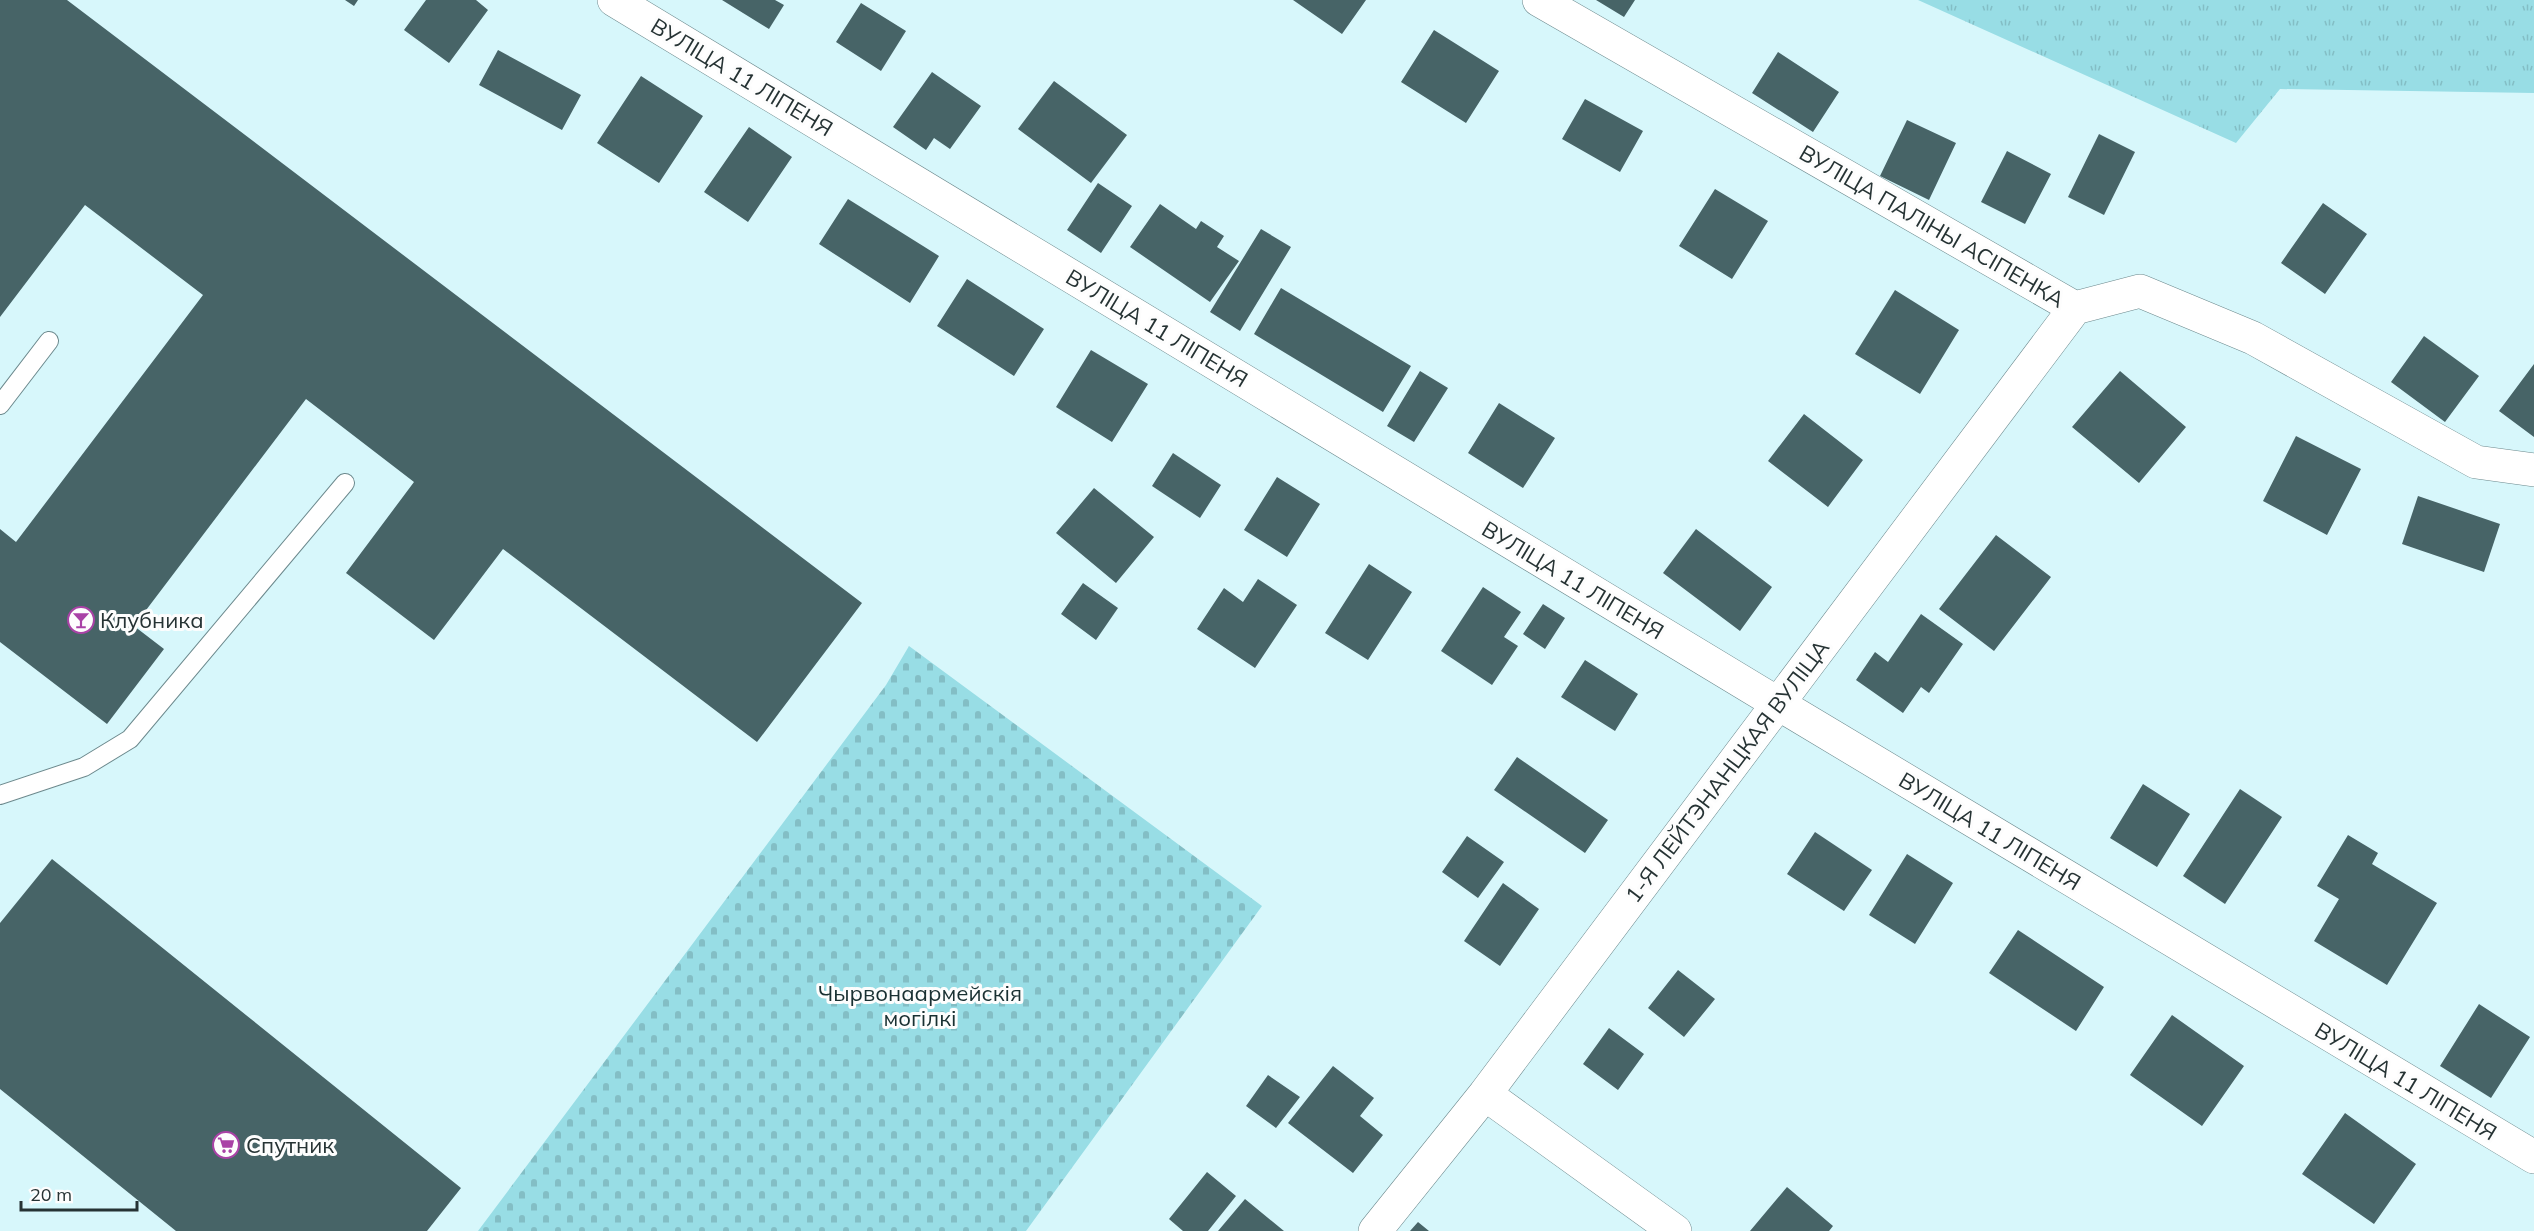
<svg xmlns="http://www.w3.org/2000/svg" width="2534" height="1231" font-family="Mulish,sans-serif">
<defs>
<pattern id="grass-tufts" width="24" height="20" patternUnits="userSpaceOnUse" patternTransform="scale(1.5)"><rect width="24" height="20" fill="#98dde5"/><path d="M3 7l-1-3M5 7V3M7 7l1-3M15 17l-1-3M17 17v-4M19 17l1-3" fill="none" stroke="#83bec5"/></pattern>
<pattern id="cemetery-stones" width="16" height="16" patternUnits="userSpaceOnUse" patternTransform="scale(1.5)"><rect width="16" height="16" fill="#98dde5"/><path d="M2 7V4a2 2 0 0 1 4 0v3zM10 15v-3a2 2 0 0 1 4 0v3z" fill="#83bec5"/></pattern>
</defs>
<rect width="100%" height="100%" fill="#d7f7fb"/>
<path fill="url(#grass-tufts)" d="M 1918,0 L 2534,0 L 2534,93 L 2280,89 L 2236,143 Z"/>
<path fill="url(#cemetery-stones)" d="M 909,646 L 1262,906 L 1026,1231 L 478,1231 L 886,685 Z"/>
<path fill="#476467" d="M 0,0 L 67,0 L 862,603 L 757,742 L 503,549 L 434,640 L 346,573 L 414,482 L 306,399 L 134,626 L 164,649 L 107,724 L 0,642 L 0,529 L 16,542 L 203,295 L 85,205 L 0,317 Z
M 345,0 L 358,0 L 354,6 Z
M 426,0 L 476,0 L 488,10 L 449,63 L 404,30 Z
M 722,0 L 775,0 L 784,5 L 769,29 Z
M 1293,0 L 1366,0 L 1342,34 Z
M 1596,0 L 1635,0 L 1624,17 Z
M 861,3 L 906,31 L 881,71 L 836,42 Z
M 1434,30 L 1499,71 L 1466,123 L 1401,82 Z
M 498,50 L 581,95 L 562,130 L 479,85 Z
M 1778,52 L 1839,92 L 1813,132 L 1752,93 Z
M 932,72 L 981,106 L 950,149 L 934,138 L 926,150 L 893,127 Z
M 641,76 L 703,116 L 659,183 L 597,143 Z
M 1054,81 L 1127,135 L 1091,183 L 1018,129 Z
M 1585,99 L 1643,131 L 1620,172 L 1562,139 Z
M 1907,120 L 1956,143 L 1929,200 L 1880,176 Z
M 749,127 L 792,157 L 748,222 L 704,192 Z
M 2099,134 L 2135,152 L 2104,215 L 2068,197 Z
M 2007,151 L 2051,174 L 2025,224 L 1981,202 Z
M 1098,183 L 1132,206 L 1101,253 L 1067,230 Z
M 1715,189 L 1768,221 L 1732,279 L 1679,246 Z
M 848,199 L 939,256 L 910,303 L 819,244 Z
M 2323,203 L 2367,234 L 2325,294 L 2281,263 Z
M 1160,204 L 1196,229 L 1201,221 L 1224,236 L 1217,247 L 1239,261 L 1210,302 L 1130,247 Z
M 1261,229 L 1291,247 L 1240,331 L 1210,312 Z
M 967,279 L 1044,329 L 1014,376 L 937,326 Z
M 1281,288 L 1411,366 L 1383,412 L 1254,334 Z
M 1895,290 L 1959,330 L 1920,394 L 1855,354 Z
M 2424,336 L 2479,376 L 2445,422 L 2391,382 Z
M 1091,350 L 1148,384 L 1112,442 L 1056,407 Z
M 2534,364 L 2534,437 L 2499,411 Z
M 1420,371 L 1448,388 L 1414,442 L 1387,426 Z
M 2120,371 L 2186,427 L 2139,483 L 2072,427 Z
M 1499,403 L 1555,438 L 1523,488 L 1468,453 Z
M 1804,414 L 1863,460 L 1828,507 L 1768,461 Z
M 2296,436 L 2361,469 L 2327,535 L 2263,501 Z
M 1173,453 L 1221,485 L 1200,518 L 1152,486 Z
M 1277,477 L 1320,504 L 1287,557 L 1244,530 Z
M 1094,488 L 1154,537 L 1116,583 L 1056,533 Z
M 2418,496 L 2500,524 L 2484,572 L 2402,544 Z
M 1696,529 L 1772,587 L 1740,631 L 1663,573 Z
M 1996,535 L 2051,577 L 1994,651 L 1939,609 Z
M 1369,564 L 1412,592 L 1368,660 L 1325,633 Z
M 1258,579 L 1297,605 L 1255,668 L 1197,629 L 1224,588 L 1243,602 Z
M 1083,583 L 1118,608 L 1096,640 L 1061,614 Z
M 1483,587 L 1521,612 L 1504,637 L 1518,646 L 1492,685 L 1441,651 Z
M 1543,604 L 1565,618 L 1545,649 L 1523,634 Z
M 1921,614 L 1963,644 L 1929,693 L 1921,687 L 1903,713 L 1856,680 L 1875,652 L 1888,662 Z
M 1585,660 L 1638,694 L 1615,731 L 1561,697 Z
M 1517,757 L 1608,820 L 1585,853 L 1494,790 Z
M 2143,784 L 2190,814 L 2157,867 L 2110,838 Z
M 2240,789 L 2282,817 L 2225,904 L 2183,876 Z
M 1815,832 L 1872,870 L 1844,911 L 1787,874 Z
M 2348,835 L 2378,853 L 2372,864 L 2437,903 L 2387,985 L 2314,941 L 2339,899 L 2317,886 Z
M 1467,836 L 1504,862 L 1478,898 L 1442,872 Z
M 1907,854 L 1953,883 L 1915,944 L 1869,915 Z
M 52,859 L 461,1188 L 427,1231 L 176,1231 L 0,1089 L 0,923 Z
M 1503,883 L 1539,909 L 1500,966 L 1464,941 Z
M 2018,930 L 2104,987 L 2076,1031 L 1989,973 Z
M 1678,970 L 1715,999 L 1684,1037 L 1648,1008 Z
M 2479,1004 L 2530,1037 L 2491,1098 L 2440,1066 Z
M 2172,1015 L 2244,1066 L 2202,1126 L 2130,1075 Z
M 1609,1028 L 1644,1054 L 1618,1090 L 1583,1064 Z
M 1333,1066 L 1374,1098 L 1360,1116 L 1383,1135 L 1353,1173 L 1288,1123 Z
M 1268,1075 L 1300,1097 L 1276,1128 L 1246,1106 Z
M 2345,1113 L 2416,1164 L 2374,1224 L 2302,1174 Z
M 1207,1172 L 1236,1196 L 1208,1231 L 1183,1231 L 1169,1219 Z
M 1787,1187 L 1833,1226 L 1829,1231 L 1750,1231 Z
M 1245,1199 L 1284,1231 L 1218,1231 Z
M 1418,1222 L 1429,1231 L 1410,1231 Z"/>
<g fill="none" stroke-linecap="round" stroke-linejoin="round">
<defs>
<path id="service" d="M 0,405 L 49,341
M 0,795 L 84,767 L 130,739 L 345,483"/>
<path id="minor" d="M 614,0 L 1777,703 L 2534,1157
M 1539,0 L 2075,308 L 2140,291 L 2253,338 L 2476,462 L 2534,470
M 1485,1094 L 1675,1231
M 1375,1231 L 1485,1094 L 2075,308"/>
</defs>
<use href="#service" stroke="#6c898d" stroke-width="20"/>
<use href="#minor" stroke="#6c898d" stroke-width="34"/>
<use href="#service" stroke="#fff" stroke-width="18"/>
<use href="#minor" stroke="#fff" stroke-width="33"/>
</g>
<defs>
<symbol id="bar-ring" viewBox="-11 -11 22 22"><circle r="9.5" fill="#fdfdfd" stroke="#a942a6" stroke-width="1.5"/><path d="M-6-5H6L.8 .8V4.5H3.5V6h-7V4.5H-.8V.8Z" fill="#a942a6"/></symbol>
<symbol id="supermarket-ring" viewBox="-11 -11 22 22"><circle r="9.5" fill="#fdfdfd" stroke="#a942a6" stroke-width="1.5"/><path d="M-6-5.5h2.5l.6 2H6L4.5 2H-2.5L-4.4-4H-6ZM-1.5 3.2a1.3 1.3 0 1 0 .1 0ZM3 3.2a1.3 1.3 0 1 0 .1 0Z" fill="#a942a6"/></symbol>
</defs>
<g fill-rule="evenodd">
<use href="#bar-ring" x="66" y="605" width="30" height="30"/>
<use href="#supermarket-ring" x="211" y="1130" width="30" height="30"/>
</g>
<g text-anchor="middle" stroke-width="6" stroke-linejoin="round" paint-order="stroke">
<g font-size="22" fill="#263334" stroke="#fdfdfd">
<text transform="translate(742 77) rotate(31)" y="8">ВУЛІЦА 11 ЛІПЕНЯ</text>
<text transform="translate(1932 226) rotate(30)" y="8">ВУЛІЦА ПАЛІНЫ АСІПЕНКА</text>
<text transform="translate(1157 328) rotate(31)" y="8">ВУЛІЦА 11 ЛІПЕНЯ</text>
<text transform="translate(1573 580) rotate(31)" y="8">ВУЛІЦА 11 ЛІПЕНЯ</text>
<text transform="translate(1727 771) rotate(-53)" y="8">1-Я ЛЕЙТЭНАНЦКАЯ ВУЛІЦА</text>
<text transform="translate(1990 831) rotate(31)" y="8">ВУЛІЦА 11 ЛІПЕНЯ</text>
<text transform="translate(2406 1081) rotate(31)" y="8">ВУЛІЦА 11 ЛІПЕНЯ</text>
</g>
<g font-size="22" fill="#263334" stroke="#fdfdfd" text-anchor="start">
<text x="100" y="628">Клубника</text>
<text x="246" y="1153">Спутник</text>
</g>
<g font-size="22" fill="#193032" stroke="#fdfdfd">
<text x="920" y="1001">Чырвонаармейскія<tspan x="920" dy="25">могілкі</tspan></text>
</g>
</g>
<path d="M21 1201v9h116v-9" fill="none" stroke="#263334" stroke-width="3"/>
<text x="30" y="1201" font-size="18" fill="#263334" stroke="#fdfdfd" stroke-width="4.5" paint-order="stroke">20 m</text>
</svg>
